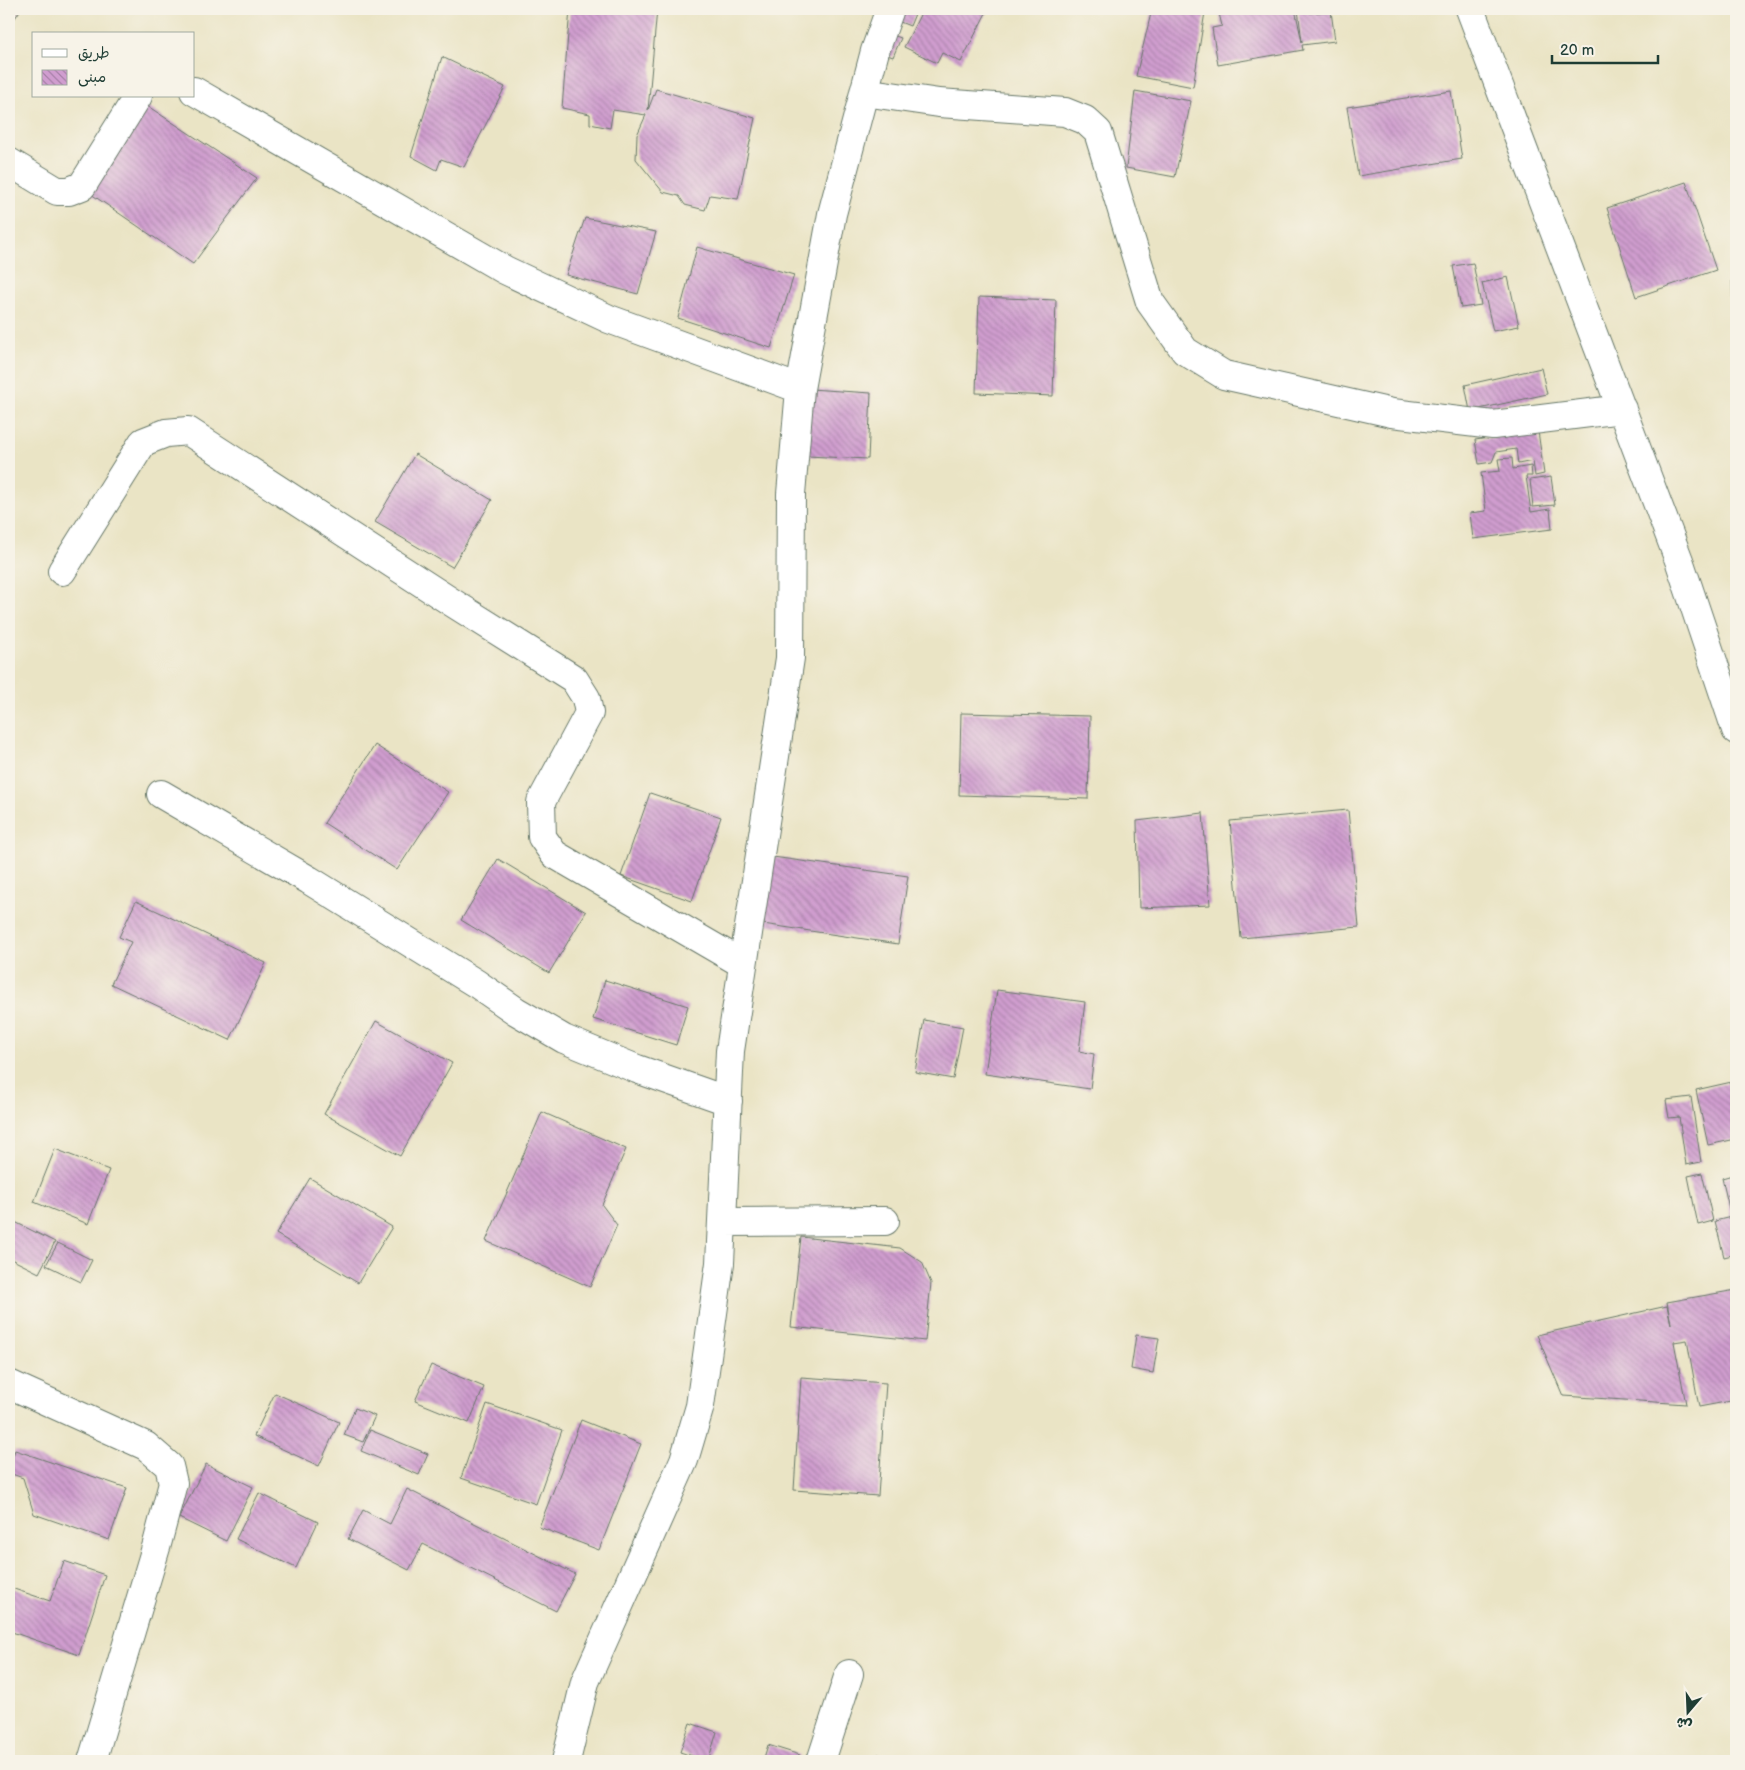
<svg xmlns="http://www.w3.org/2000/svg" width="1745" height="1770" font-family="'Balsamiq Sans','Playpen Sans Arabic',sans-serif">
<defs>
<pattern id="building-back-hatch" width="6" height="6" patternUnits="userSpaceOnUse" patternTransform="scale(1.25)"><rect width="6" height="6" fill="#d09dcf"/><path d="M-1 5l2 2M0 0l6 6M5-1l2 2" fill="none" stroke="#a881a9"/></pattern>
</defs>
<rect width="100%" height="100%" fill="#f7f3e8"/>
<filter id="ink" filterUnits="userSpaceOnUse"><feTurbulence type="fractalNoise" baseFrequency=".02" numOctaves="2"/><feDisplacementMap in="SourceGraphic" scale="10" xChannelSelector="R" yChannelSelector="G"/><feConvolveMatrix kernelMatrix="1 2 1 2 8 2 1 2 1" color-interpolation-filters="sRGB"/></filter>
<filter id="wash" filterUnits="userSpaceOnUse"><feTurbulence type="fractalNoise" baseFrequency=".0096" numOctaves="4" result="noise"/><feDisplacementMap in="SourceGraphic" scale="20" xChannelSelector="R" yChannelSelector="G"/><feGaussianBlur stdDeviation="1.12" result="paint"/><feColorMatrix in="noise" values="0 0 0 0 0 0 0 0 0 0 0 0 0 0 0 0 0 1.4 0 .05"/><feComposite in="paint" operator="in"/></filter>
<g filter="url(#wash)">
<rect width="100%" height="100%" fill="#eae4c5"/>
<g id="blocks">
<path fill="url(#building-back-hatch)" d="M 9,9 L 21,9 L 9,27 Z
M 570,9 L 657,9 L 648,110 L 656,89 L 755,118 L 738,199 L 710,195 L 705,210 L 685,205 L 679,196 L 663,192 L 636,159 L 637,135 L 646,115 L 613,110 L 610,128 L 590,124 L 590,114 L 562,108 Z
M 895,9 L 917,9 L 910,26 L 890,18 Z
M 923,9 L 983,9 L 987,11 L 961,62 L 942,53 L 937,63 L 904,47 Z
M 1152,9 L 1175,9 L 1205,12 L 1193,87 L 1136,76 Z
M 1218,9 L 1295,9 L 1302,42 L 1298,9 L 1310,9 L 1310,13 L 1331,11 L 1335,41 L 1302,45 L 1303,50 L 1218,65 L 1212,28 L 1222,26 Z
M 887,33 L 901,38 L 893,57 L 879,52 Z
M 442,57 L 505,87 L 464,167 L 441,159 L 437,170 L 411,156 Z
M 1135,91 L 1191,101 L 1175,177 L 1126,168 Z
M 1451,91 L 1462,159 L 1358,176 L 1347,107 Z
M 146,105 L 257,178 L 193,264 L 91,194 Z
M 1686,182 L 1716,270 L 1636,297 L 1607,208 Z
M 585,218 L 656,232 L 638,294 L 566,275 Z
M 697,247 L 794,275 L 771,348 L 678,318 Z
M 1473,263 L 1481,305 L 1461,308 L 1453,266 Z
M 1508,277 L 1519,326 L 1493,331 L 1482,283 Z
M 1732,278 L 1736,278 L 1736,365 L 1734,365 Z
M 979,297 L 1056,300 L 1053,396 L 976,393 Z
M 1541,368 L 1547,394 L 1470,411 L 1465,385 Z
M 810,389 L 871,393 L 868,459 L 807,456 Z
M 1538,431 L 1544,474 L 1535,476 L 1533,461 L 1518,464 L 1516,449 L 1496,452 L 1492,462 L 1479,464 L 1475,440 Z
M 415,454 L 492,500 L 452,567 L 375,522 Z
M 1512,458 L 1513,469 L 1531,466 L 1532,476 L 1526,476 L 1531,512 L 1550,509 L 1552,529 L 1473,539 L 1470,513 L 1486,511 L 1481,473 L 1500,471 L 1498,459 Z
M 1551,477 L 1555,505 L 1533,507 L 1530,480 Z
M 961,713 L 1090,716 L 1088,799 L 959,795 Z
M 375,745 L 448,792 L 397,870 L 324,823 Z
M 650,793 L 721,817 L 692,901 L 621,876 Z
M 1348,810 L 1359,927 L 1241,938 L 1230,821 Z
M 1203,813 L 1210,905 L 1139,908 L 1137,821 Z
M 773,857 L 908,876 L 898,944 L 763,924 Z
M 498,859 L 586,912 L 549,973 L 461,920 Z
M 136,901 L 266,963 L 230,1040 L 111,984 L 131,942 L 119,937 Z
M 605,980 L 688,1006 L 676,1045 L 593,1019 Z
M 997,990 L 1085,1002 L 1079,1051 L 1094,1054 L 1090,1089 L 985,1074 Z
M 924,1020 L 963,1027 L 953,1079 L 915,1072 Z
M 376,1021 L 452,1063 L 400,1156 L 324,1114 Z
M 1736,1081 L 1736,1139 L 1708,1145 L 1696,1090 Z
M 1691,1097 L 1701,1162 L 1686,1165 L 1679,1117 L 1669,1118 L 1666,1100 Z
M 542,1112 L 626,1149 L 602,1205 L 617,1225 L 590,1287 L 486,1241 Z
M 55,1149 L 109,1170 L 88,1224 L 34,1202 Z
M 1702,1173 L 1713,1221 L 1698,1225 L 1688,1176 Z
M 1736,1174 L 1736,1254 L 1724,1257 L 1715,1221 L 1731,1217 L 1722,1178 Z
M 310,1178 L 392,1227 L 358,1283 L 276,1234 Z
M 9,1219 L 55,1242 L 39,1273 L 9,1258 Z
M 801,1237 L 900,1248 L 922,1262 L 931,1283 L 925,1341 L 791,1327 Z
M 58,1243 L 92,1260 L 81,1282 L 46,1265 Z
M 1736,1290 L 1736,1400 L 1699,1407 L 1687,1340 L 1674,1342 L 1686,1404 L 1563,1396 L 1537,1335 L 1667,1306 L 1671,1324 L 1667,1302 Z
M 1136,1335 L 1159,1338 L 1153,1373 L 1131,1369 Z
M 431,1365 L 484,1387 L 469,1423 L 415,1401 Z
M 801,1377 L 886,1383 L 878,1496 L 794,1490 Z
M 275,1393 L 339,1422 L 319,1466 L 254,1436 Z
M 487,1404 L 562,1430 L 536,1504 L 461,1478 Z
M 355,1408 L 375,1416 L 363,1442 L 344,1435 Z
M 581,1420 L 641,1444 L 599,1550 L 539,1527 Z
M 370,1430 L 428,1454 L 419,1475 L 361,1451 Z
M 15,1450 L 127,1488 L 109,1540 L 34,1514 L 23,1478 L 9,1473 L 9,1467 Z
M 206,1464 L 253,1487 L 226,1541 L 179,1518 Z
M 407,1489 L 575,1574 L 556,1611 L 423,1544 L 409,1570 L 348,1539 L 363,1510 L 390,1524 Z
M 259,1493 L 318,1522 L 296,1568 L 236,1539 Z
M 64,1561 L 105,1575 L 79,1655 L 9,1631 L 9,1596 L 11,1588 L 50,1601 Z
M 690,1723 L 717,1732 L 708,1761 L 680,1752 Z
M 768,1745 L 800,1755 L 798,1761 L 763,1761 Z
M 878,1754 L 899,1761 L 876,1761 Z"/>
</g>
</g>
<g filter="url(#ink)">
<use href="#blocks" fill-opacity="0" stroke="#667767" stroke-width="1"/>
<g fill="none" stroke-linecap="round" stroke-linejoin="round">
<defs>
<path id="minor" d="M 1470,9 L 1680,563 L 1736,730
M 194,91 L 505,270 L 609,319 L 800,389
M 864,92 L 939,103 L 1065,112 L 1085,120 L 1098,132 L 1150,302 L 1185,351 L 1224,375 L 1392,413 L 1493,425 L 1622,409
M 9,162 L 57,191 L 69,191 L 82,186 L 138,96
M 62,571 L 143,442 L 166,433 L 188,431 L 453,603 L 574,679 L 586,698 L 589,713 L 541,802 L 542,837 L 554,854 L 743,964
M 161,794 L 309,880 L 477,984 L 516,1011 L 564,1039 L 637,1069 L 728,1101
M 722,1222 L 885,1221
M 9,1384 L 146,1446 L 169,1466 L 173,1483 L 157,1544 L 92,1761
M 566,1761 L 585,1682 L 684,1460 L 700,1406 L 720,1263 L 730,1051 L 790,658 L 791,494 L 800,389 L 832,214 L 875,51 L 890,9
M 821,1761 L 849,1674"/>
</defs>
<use href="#minor" stroke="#667767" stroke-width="30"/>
<use href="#minor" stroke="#fff" stroke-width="28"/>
</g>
</g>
<rect width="1745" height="1770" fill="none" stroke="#f7f3e8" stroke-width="30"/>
<rect x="32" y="32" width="162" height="65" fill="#f7f3e8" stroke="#a1aaa0"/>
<rect x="42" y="49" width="25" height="8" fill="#ffffff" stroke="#a1aaa0"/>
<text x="78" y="58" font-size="15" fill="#1f3d34">طريق</text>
<rect x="42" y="70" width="25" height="15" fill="url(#building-back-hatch)" stroke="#a1aaa0"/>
<text x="78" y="82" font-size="15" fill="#1f3d34">مبنى</text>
<g transform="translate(1688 1712) rotate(199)" stroke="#f7f3e8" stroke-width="4" paint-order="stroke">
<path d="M0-4L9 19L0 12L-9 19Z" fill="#1f3d34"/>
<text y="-8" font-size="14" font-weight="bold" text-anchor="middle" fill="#1f3d34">ش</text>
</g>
<path d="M1552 55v8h106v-8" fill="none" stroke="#1f3d34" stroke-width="2.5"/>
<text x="1560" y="55" font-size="15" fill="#1f3d34" stroke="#f7f3e8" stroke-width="4" paint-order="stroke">20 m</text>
</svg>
